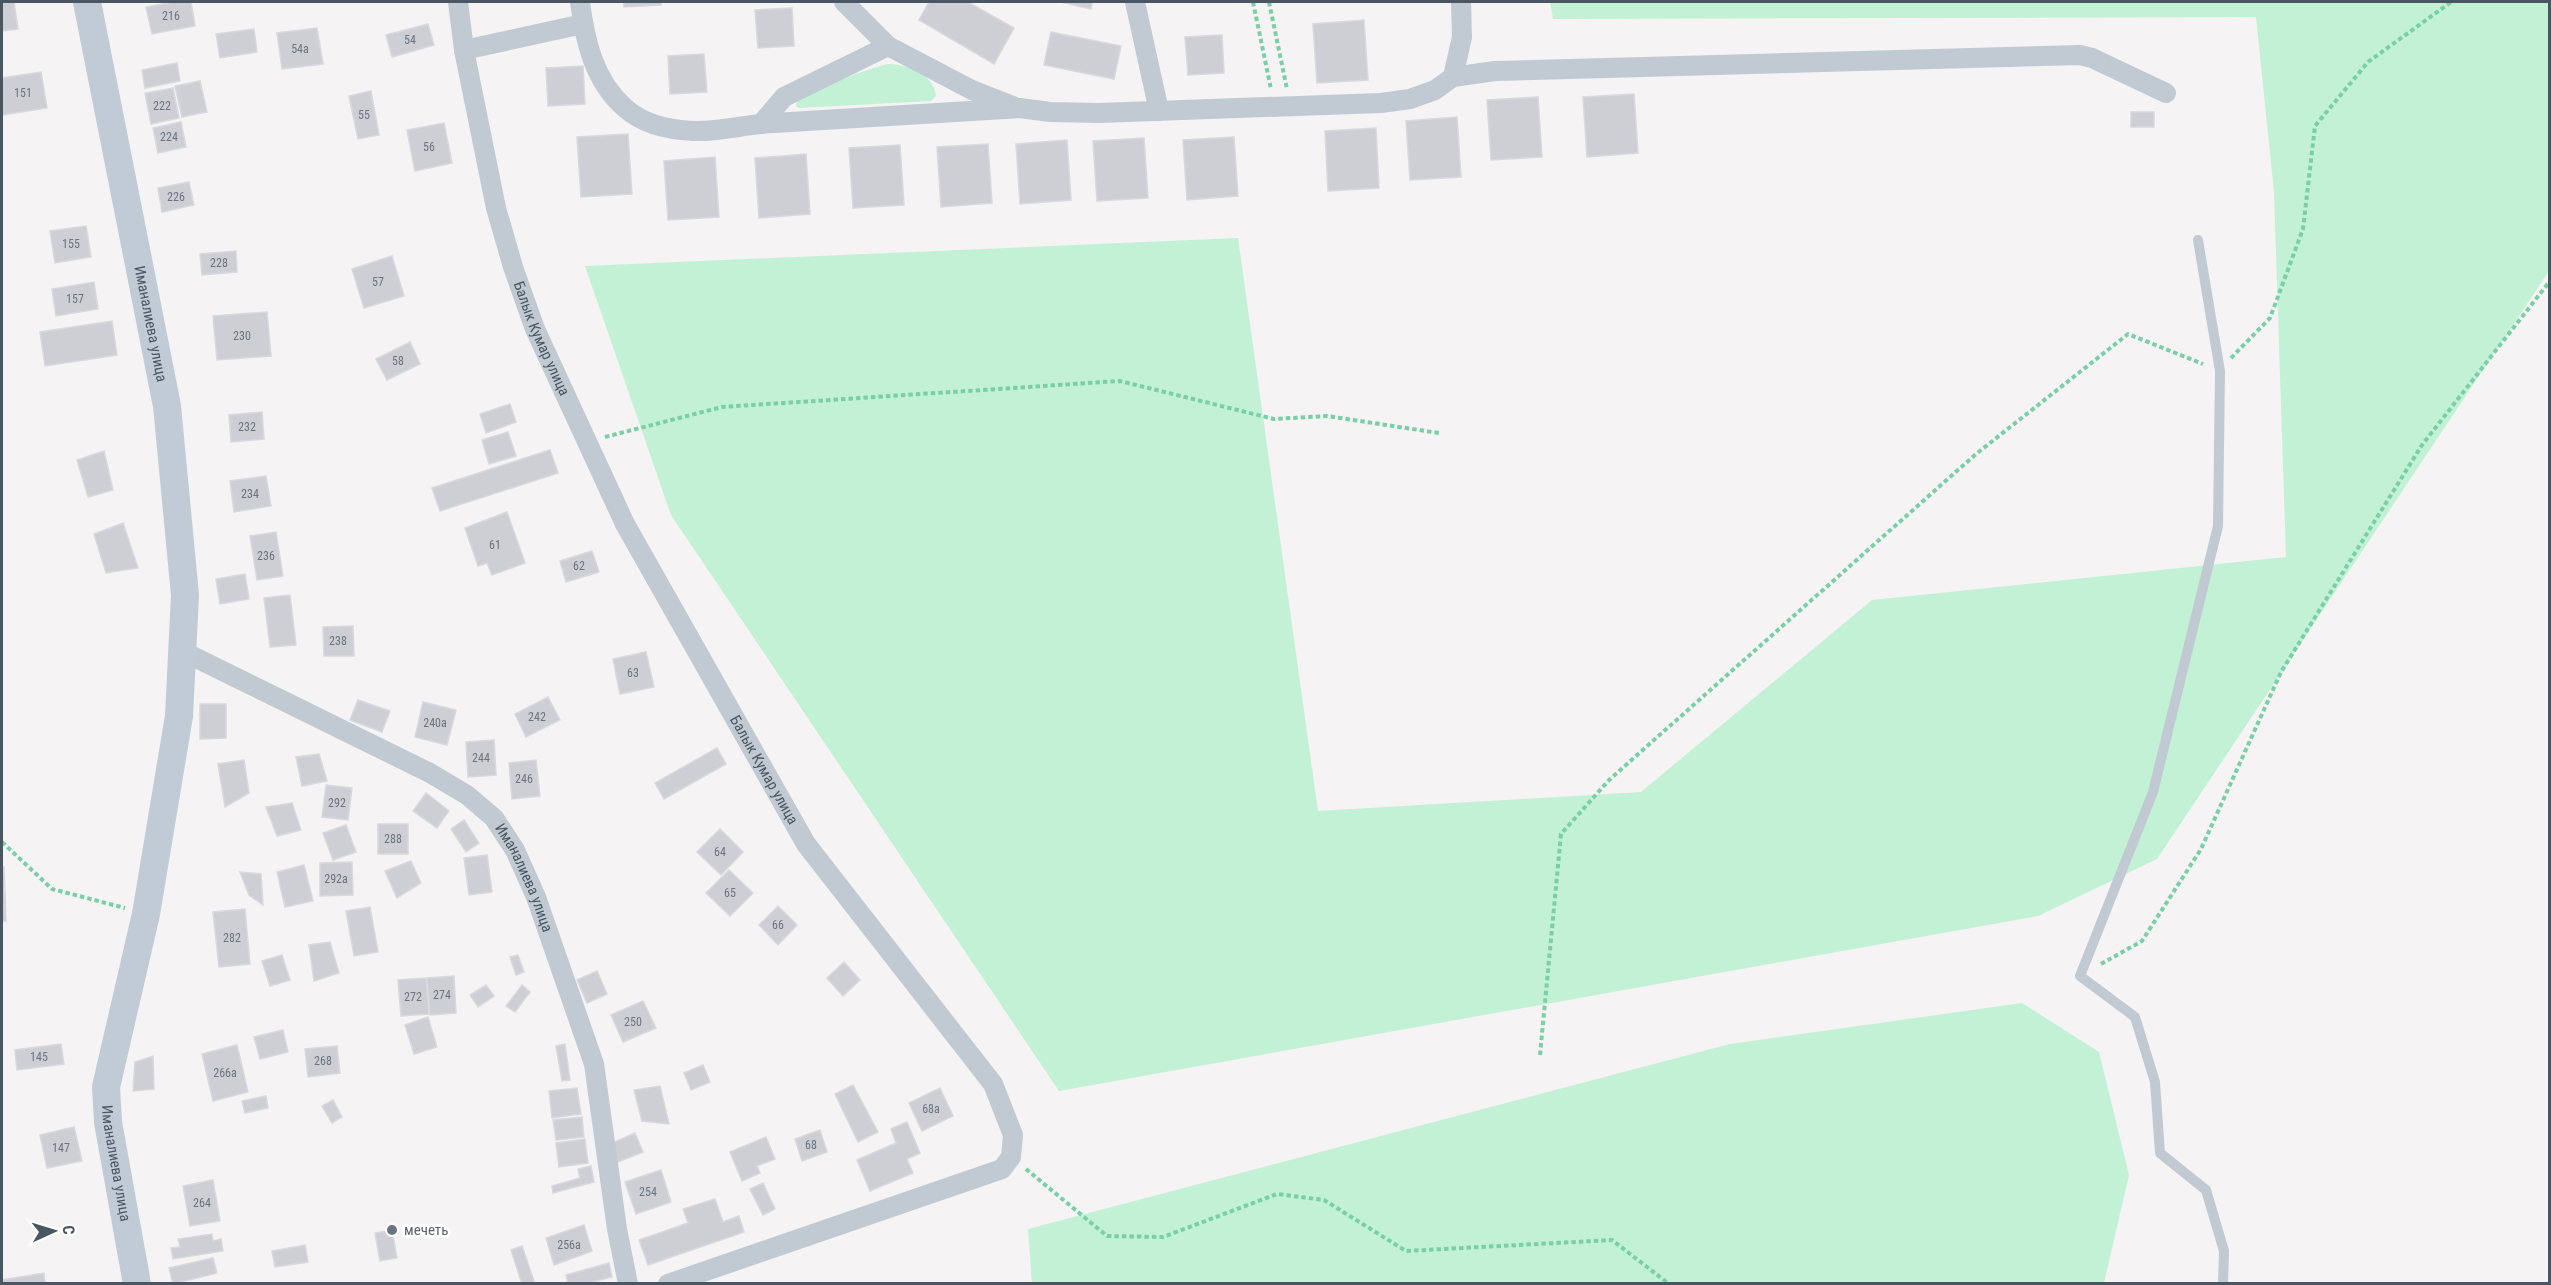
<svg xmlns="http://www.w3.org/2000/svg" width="2551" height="1285" font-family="'Roboto Condensed',sans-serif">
<rect width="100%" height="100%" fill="#f5f3f3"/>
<path fill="#c3f1d5" d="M 1550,2 L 2549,2 L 2549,271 L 2157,859 L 2038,916 L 1059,1091 L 671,515 L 585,266 L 1238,238 L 1318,811 L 1641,792 L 1872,600 L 2286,557 L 2274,192 L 2256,17 L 1553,19 Z
M 887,64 C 906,64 934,74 936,96 L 931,101 L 799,108 L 796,106 L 797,102 C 823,85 857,73 887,64 Z
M 2022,1003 L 2099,1052 L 2129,1175 L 2104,1283 L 1032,1283 L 1028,1229 L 1730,1044 Z"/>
<path fill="#cdcfd5" stroke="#d7d9de" stroke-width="1.5" d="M 2,2 L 14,2 L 18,29 L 2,31 Z
M 174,2 L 191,2 L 195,26 L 152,34 L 146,7 Z
M 624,2 L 661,2 L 661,5 L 624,7 Z
M 929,2 L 968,2 L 1014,28 L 994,64 L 919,20 Z
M 1061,2 L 1092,2 L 1091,9 Z
M 792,8 L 794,46 L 758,48 L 755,10 Z
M 1364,20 L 1368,80 L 1317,83 L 1313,24 Z
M 428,24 L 434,45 L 392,57 L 386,35 Z
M 317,28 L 323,64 L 282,69 L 277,33 Z
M 254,29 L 257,52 L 220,58 L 216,34 Z
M 1051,32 L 1121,46 L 1114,79 L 1044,65 Z
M 1222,35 L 1224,73 L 1188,75 L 1185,37 Z
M 704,54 L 707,92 L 670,94 L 668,56 Z
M 177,63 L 180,81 L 145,88 L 142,70 Z
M 583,66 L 585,104 L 548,106 L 546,68 Z
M 41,72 L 47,108 L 2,115 L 2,78 Z
M 200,81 L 207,112 L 182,117 L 175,86 Z
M 173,88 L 179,118 L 151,124 L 145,93 Z
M 371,91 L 379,135 L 358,139 L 349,96 Z
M 1634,94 L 1638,153 L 1587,157 L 1583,97 Z
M 1538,97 L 1542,157 L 1491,160 L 1487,100 Z
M 2131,112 L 2154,112 L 2154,127 L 2131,127 Z
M 1457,117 L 1461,177 L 1410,180 L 1406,121 Z
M 181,122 L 186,147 L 158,153 L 153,128 Z
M 444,123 L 452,163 L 415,171 L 407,130 Z
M 1376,128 L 1379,188 L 1328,191 L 1325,131 Z
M 628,134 L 632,194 L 581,197 L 577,137 Z
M 1234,137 L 1238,196 L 1187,200 L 1183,140 Z
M 1144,138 L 1148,198 L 1097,201 L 1093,141 Z
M 1067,140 L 1071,200 L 1020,204 L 1016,144 Z
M 988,144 L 992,203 L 941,207 L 937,147 Z
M 900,145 L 904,205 L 853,208 L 849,148 Z
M 806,154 L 810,214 L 759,218 L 755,158 Z
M 715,157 L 719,217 L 668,220 L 664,161 Z
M 189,182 L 194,205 L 162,212 L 158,188 Z
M 86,226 L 91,257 L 55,263 L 50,231 Z
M 236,251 L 237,272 L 202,275 L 200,254 Z
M 392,256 L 404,296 L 364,308 L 352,269 Z
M 94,282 L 98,309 L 56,316 L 52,289 Z
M 267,312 L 271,356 L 217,360 L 213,316 Z
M 112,321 L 117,355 L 45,366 L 40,332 Z
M 410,342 L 420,364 L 387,380 L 376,359 Z
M 510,404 L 516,422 L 486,433 L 480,414 Z
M 262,412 L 264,439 L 231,442 L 229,415 Z
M 508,432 L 516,456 L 489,464 L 482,440 Z
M 550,450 L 558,473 L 440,511 L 432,488 Z
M 104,451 L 113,490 L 88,497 L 77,460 Z
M 266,476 L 271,506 L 234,512 L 230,481 Z
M 507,512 L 525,563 L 492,575 L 487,563 L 478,566 L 465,528 Z
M 123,523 L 138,568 L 106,573 L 94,534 Z
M 276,532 L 283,576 L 257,580 L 250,536 Z
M 592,551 L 599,572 L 566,582 L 560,561 Z
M 245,574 L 249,599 L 220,604 L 216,579 Z
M 290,595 L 296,645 L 270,647 L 264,598 Z
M 353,626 L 354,656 L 324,656 L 323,627 Z
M 646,652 L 654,687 L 620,694 L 613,659 Z
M 548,697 L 560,720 L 526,737 L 515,714 Z
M 358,700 L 390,711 L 382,732 L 350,720 Z
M 423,702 L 456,710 L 447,745 L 415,737 Z
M 200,704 L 226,704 L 226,738 L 200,739 Z
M 494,740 L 496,775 L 468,777 L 466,742 Z
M 717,748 L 726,764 L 664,799 L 655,783 Z
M 319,754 L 327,781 L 302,786 L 296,757 Z
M 244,760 L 249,793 L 225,807 L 218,764 Z
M 536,760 L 540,796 L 512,799 L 509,763 Z
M 326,785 L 352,788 L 348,820 L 322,817 Z
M 426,793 L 449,811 L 437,828 L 413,811 Z
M 292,803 L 301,830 L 277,836 L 266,807 Z
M 464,820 L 479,843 L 466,852 L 451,829 Z
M 378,824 L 408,824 L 408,854 L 378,854 Z
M 346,825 L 356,852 L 333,860 L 323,833 Z
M 720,829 L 743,852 L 721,875 L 697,852 Z
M 487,855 L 492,892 L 469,895 L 464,858 Z
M 411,861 L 421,883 L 397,898 L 385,871 Z
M 352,862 L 353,895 L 320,896 L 320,863 Z
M 304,865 L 313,901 L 285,907 L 277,872 Z
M 2,867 L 4,867 L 6,921 L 2,921 Z
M 729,870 L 753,893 L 730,916 L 706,893 Z
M 240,872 L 261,874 L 263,905 L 249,895 Z
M 778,906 L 797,925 L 778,945 L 759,925 Z
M 370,907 L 378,952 L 354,956 L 346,911 Z
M 245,909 L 250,964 L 219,967 L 213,912 Z
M 330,942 L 339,973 L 314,981 L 309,945 Z
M 282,955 L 290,980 L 270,986 L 262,961 Z
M 518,955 L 524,972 L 516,975 L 510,957 Z
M 844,962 L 860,980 L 843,996 L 827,978 Z
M 597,971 L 607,994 L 587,1003 L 577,980 Z
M 454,976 L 456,1013 L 430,1015 L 427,978 Z
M 426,978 L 429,1014 L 401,1016 L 398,980 Z
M 486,985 L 494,996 L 478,1007 L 470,995 Z
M 522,985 L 530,992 L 515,1012 L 506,1006 Z
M 643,1001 L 656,1028 L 623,1042 L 611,1015 Z
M 428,1017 L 437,1047 L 414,1054 L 405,1025 Z
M 283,1030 L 288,1052 L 260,1059 L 254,1037 Z
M 61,1044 L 64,1064 L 17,1070 L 15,1050 Z
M 565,1044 L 570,1080 L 562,1081 L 556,1046 Z
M 237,1045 L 248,1092 L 213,1101 L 202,1054 Z
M 337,1046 L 340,1073 L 308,1077 L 305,1049 Z
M 153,1056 L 154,1089 L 133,1091 L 135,1062 Z
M 703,1065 L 710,1082 L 691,1090 L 684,1073 Z
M 853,1085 L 878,1132 L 858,1142 L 835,1094 Z
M 660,1086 L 669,1124 L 642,1121 L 634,1090 Z
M 577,1088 L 581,1114 L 552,1118 L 549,1091 Z
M 940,1088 L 953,1116 L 922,1131 L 909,1103 Z
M 266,1096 L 268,1108 L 245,1113 L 242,1101 Z
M 333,1100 L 342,1117 L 332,1123 L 322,1106 Z
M 582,1117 L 584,1137 L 556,1140 L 553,1120 Z
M 907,1122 L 920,1153 L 907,1159 L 913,1173 L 870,1191 L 857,1160 L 896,1143 L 891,1129 Z
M 74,1127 L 82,1161 L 47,1168 L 40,1135 Z
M 820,1130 L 827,1152 L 802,1161 L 795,1139 Z
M 635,1133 L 643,1152 L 615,1163 L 608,1145 Z
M 766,1137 L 775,1159 L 757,1166 L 760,1173 L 742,1181 L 730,1152 Z
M 585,1139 L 588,1163 L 559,1167 L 556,1143 Z
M 591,1166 L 594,1182 L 553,1193 L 552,1186 L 580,1178 L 578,1169 Z
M 661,1170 L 671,1202 L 636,1214 L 625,1182 Z
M 213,1180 L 220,1221 L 190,1226 L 183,1186 Z
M 763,1183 L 775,1209 L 763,1215 L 750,1189 Z
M 715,1199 L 723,1222 L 739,1216 L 744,1232 L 648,1265 L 639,1240 L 688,1223 L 683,1209 Z
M 584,1225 L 592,1251 L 554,1265 L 546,1238 Z
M 392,1230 L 397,1258 L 380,1261 L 375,1233 Z
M 212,1234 L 213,1241 L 221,1239 L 223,1251 L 173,1259 L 171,1248 L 180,1247 L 178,1239 Z
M 305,1245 L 308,1262 L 275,1267 L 272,1251 Z
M 522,1246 L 535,1284 L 522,1284 L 511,1250 Z
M 213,1258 L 217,1273 L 173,1284 L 169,1268 Z
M 609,1263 L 612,1277 L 585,1284 L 568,1284 L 566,1275 Z
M 44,1273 L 45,1284 L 2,1284 L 2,1280 Z"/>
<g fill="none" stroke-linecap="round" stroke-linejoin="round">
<path stroke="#7ad0a6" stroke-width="4" stroke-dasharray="4.5 3" stroke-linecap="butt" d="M 1253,2 L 1271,89
M 1269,2 L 1287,89
M 2231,358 L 2270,318 L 2303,229 L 2315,126 L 2368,62 L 2451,2
M 605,437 L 722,407 L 1120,381 L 1274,419 L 1327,416 L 1439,433
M 2,842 L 52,889 L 125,908
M 2101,964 L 2142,941 L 2201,849 L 2281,672 L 2422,445 L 2550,281
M 1540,1055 L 1561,834 L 1609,780 L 1976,454 L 2128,334 L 2203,364
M 1026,1169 L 1107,1236 L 1163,1237 L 1277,1194 L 1324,1200 L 1406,1251 L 1612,1240 L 1669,1284"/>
<path stroke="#c1cad2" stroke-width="10" d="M 2198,240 L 2220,371 L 2218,526 L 2153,792 L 2080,976 L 2135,1017 L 2155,1082 L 2160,1153 L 2206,1190 L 2224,1251 L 2223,1284"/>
<g stroke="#c1cad2" stroke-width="20">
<path id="s1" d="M 458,2 L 464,50 L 496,208 L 513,267 L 535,329 L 625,524 L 806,844 L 993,1084 L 1013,1135 L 1011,1157 L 1002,1169 L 668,1284"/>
<path d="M 580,2 C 585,41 594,81 625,108 C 643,124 670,130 693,131 C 720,132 747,124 774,123 C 856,118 938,113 1020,108 L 1050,112 L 1099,113 L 1381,103 L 1410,99 L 1435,90 L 1453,77 L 1495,71 L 2080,55 L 2092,58 L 2166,93"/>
<path d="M 844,2 L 888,46 L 972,90 L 1013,106"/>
<path d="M 1135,2 L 1159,111"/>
<path d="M 464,50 L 583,24"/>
<path d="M 1453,77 L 1462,37 L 1461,2"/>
<path d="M 761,124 L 784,97 L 888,46"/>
<path id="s2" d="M 184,652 L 430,773 L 467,795 L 494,818 L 515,850 L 536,897 L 594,1064 L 617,1229 L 628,1284"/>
</g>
<path stroke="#c1cbd6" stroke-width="28" id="s3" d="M 87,2 L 167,406 L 185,595 L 179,716 L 146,914 L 106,1087 L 108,1122 L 137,1284"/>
</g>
<circle fill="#6b7280" stroke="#fff" stroke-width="2" cx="392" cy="1230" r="6"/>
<g text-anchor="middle" stroke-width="6" stroke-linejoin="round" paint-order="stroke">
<g font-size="12" fill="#6b747e">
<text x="171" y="20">216</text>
<text x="410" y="44">54</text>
<text x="300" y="53">54а</text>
<text x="23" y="97">151</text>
<text x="162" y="110">222</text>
<text x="364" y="119">55</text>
<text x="169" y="141">224</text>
<text x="429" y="151">56</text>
<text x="176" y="201">226</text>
<text x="71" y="248">155</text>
<text x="219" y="267">228</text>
<text x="378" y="286">57</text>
<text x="75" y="303">157</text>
<text x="242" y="340">230</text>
<text x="398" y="365">58</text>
<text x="247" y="431">232</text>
<text x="250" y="498">234</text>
<text x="495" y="549">61</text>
<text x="266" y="560">236</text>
<text x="579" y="570">62</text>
<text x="338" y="645">238</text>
<text x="633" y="677">63</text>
<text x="537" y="721">242</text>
<text x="435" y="727">240а</text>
<text x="481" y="762">244</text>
<text x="524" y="783">246</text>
<text x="337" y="807">292</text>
<text x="393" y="843">288</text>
<text x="720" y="856">64</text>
<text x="336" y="883">292а</text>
<text x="730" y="897">65</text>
<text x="778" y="929">66</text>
<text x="232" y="942">282</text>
<text x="442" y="999">274</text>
<text x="413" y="1001">272</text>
<text x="633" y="1026">250</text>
<text x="39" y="1061">145</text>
<text x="323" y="1065">268</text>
<text x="225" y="1077">266а</text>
<text x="931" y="1113">68а</text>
<text x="811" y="1149">68</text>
<text x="61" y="1152">147</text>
<text x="648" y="1196">254</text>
<text x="202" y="1207">264</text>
<text x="569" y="1249">256а</text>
</g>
<g font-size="15" fill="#4a5661" stroke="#fff">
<text dy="5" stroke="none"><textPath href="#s3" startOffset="328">Иманалиева улица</textPath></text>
<text dy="5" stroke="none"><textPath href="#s1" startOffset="348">Балык Кумар улица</textPath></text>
<text dy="5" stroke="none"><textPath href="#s1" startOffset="834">Балык Кумар улица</textPath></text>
<text dy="5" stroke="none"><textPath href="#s2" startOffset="420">Иманалиева улица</textPath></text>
<text dy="5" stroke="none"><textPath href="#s3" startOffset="1178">Иманалиева улица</textPath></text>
</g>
<g font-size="15" fill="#5b616d" stroke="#fff" text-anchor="start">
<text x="404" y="1235">мечеть</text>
</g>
</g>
<rect width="2551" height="1285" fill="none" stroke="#4a5661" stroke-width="6"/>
<g transform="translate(54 1231) rotate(86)" stroke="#ffffff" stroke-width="4.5" paint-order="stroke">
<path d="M0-4.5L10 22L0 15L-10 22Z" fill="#4a5661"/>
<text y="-9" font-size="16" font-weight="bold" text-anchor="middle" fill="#4a5661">С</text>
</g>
</svg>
